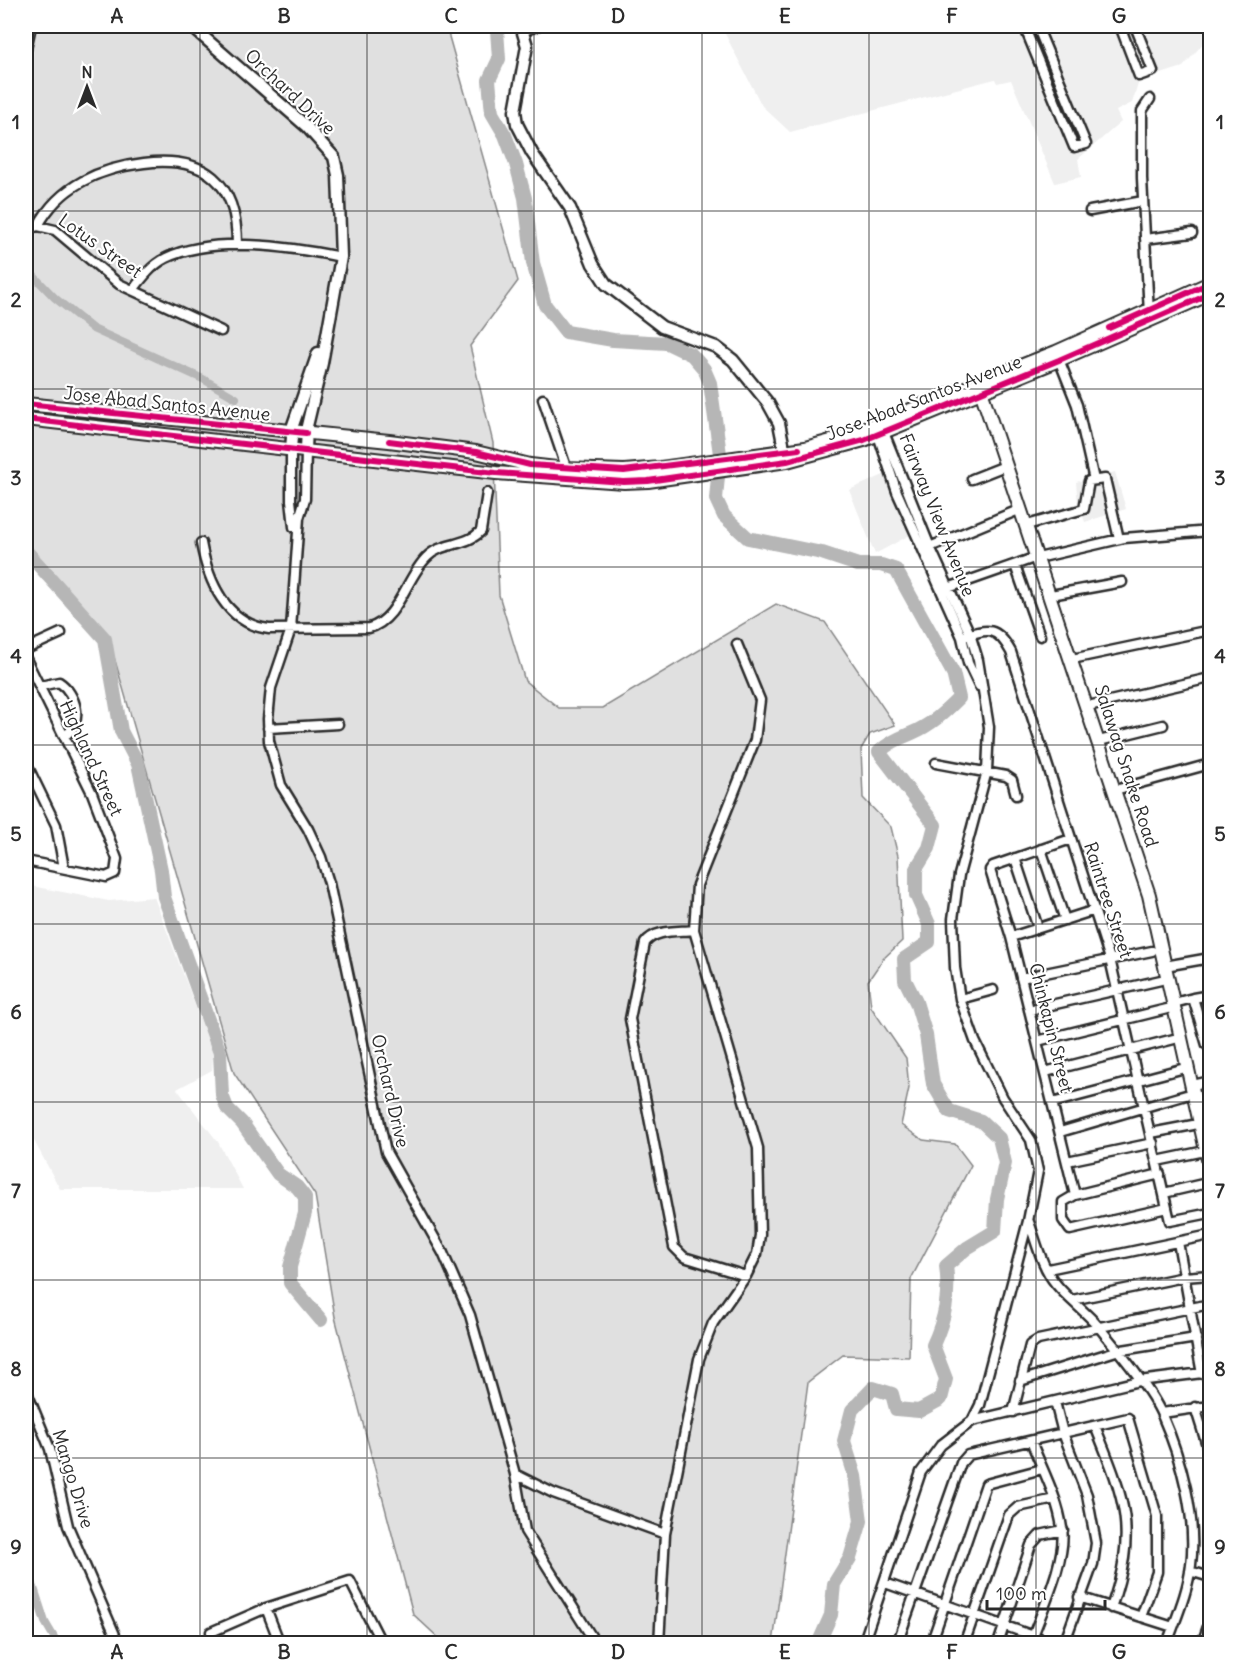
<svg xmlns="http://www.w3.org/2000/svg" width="1236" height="1669" font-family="Delius,sans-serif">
<rect width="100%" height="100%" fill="#fff"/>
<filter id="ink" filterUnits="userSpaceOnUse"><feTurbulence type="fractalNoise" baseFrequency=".0167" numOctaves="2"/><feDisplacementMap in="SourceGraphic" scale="12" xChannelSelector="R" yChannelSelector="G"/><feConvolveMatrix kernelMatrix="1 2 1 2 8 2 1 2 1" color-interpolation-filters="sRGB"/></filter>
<g filter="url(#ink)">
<path fill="#efefef" d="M 721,26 L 1210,26 L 1210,35 L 1183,67 L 1139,81 L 1132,103 L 1116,111 L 1121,122 L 1078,159 L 1081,177 L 1055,183 L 1011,80 L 997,83 L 995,79 L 790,132 L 762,106 Z
M 1115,472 L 1126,509 L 1085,522 L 1082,514 L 1038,520 L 1078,505 L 1076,482 Z
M 886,474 L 910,535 L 875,554 L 849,490 Z
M 26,885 L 109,901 L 154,897 L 213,1053 L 212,1070 L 177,1089 L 218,1142 L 243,1189 L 60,1189 L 26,1126 Z"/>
<path fill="#e0e0e0" stroke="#868686" stroke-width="1.5" d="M 26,26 L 446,26 L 518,281 L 470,346 L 493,443 L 499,595 L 525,681 L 559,708 L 603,708 L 776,604 L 825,622 L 895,725 L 870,734 L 861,749 L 863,798 L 891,827 L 898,856 L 902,941 L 883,959 L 868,981 L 871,1007 L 906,1058 L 909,1088 L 901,1125 L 923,1140 L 955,1144 L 971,1165 L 911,1279 L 909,1357 L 843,1355 L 808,1382 L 773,1643 L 444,1643 L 413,1614 L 335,1317 L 315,1195 L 234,1073 L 108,636 L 26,542 Z"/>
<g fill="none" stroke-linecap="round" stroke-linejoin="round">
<path stroke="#b6b6b6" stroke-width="8" d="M 26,268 L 55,298 L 93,329 L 203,379 L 236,398
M 26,1563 L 45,1622 L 58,1644"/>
<path stroke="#b6b6b6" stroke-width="14" d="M 493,26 L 497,30 L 499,59 L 489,80 L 492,113 L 505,135 L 516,164 L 525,198 L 533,263 L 545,305 L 566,332 L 613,340 L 667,343 L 692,355 L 704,369 L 710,383 L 720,454 L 716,499 L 724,516 L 748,538 L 822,553 L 858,565 L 881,565 L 896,570 L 953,673 L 959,698 C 945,712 931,725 912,733 C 898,739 890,742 879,752 L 935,825 L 929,848 L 916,869 L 916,895 L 929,924 L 929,942 L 904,959 L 905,980 L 916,1002 L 926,1035 L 933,1084 L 949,1111 L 981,1121 L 999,1138 L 1005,1163 L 997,1199 L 995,1231 L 967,1248 L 946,1266 C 950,1295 945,1319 933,1345 L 946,1379 L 941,1399 L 919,1411 L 896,1409 L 892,1394 L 873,1388 L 852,1410 L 844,1441 L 855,1476 L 861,1521 L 850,1558 L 834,1584 L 831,1615 L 818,1644
M 26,551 L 105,639 L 121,731 L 138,764 L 161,870 L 164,897 L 220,1053 L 222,1095 L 227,1108 L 242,1123 L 278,1174 L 297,1187 L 305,1197 L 305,1213 L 290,1267 L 290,1283 L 321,1320"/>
<defs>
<path id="minor" d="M 1024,26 L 1074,147 L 1086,144 L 1037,26
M 1120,26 L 1139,76 L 1153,71 L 1135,26
M 524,31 L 537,26
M 26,49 L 31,26
M 1090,211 L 1143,201
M 38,226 C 59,186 100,168 144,163 C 205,156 237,181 237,245
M 26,229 L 38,226 L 55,230 L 119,284 L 221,331
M 1145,239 L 1192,233
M 133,290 C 142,278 152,265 166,258 C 214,235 291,247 341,257
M 1149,314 L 1142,178 L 1142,111 L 1150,99
M 1058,357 L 1077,405 L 1094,480
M 543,399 L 565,464 L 564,473
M 877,432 L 897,492 L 962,637 L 968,663 L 979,686
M 291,449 L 291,500 L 294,527
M 306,450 L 305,499 L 299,518 L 291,629 L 271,688 L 268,719 L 269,741 L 281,785 L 308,829 L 321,857 L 329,883 L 386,1152 L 443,1253 L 470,1315 L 515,1474 L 525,1531 L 596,1644
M 972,479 L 1005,466
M 1027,525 L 1084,509 L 1089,481 L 1105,479 L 1119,539
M 201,543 C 208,581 226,624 269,629 L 369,628 C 399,620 406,577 427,557 C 441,542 466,547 481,531 L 487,493
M 925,549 L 1021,509
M 1038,558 L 1124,538 L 1210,531
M 1015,565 L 1040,636
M 948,588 L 1031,559
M 1051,595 L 1122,582
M 962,637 C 988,628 997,626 1011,652 L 1110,959 L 1170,1221 L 1210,1213
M 26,649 L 61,633
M 26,659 L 92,793 L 117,859 L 115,873 L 106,877 L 26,861
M 1072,659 L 1210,630
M 40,686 L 59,682 C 76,693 85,724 64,736
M 1088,706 L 1210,678
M 268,728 L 338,724
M 1099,741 L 1163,725
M 26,763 L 56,825 L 64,868
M 936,763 L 1006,776 L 1012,780 L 1016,795
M 1115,790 L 1210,764
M 1071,839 L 993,866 L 990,870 L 1011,937 L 1075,1195
M 1041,849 L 1065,920
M 1015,858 L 1038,928
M 694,930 C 678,932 655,929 645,943 L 630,1019 L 674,1247 L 684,1257 L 746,1276
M 1011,937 L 1095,910
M 1165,966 L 1210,958
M 1021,978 L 1152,951
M 1193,998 L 1210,995
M 960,999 L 993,990
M 1174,1003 L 1193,998 L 1207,1045 L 1210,1047
M 1029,1010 L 1161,980
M 1037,1041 L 1167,1009
M 1045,1072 L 1174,1039
M 1193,1085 L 1210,1081
M 1052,1103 L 1181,1069
M 1060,1132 L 1186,1095
M 1151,1133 L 1193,1125
M 1067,1161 L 1153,1143
M 1157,1161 L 1200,1152
M 1160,1174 L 1075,1195 L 1063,1202 L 1063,1220 L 1070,1230 L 1167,1208
M 1164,1193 L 1207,1183
M 1029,1222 C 1036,1241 1042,1268 1056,1284 C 1068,1299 1085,1311 1098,1326 C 1116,1348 1151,1389 1162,1415 C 1181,1458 1197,1517 1191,1565 C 1188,1592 1176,1618 1167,1644
M 1178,1242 L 1202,1374
M 1048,1269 L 1210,1235
M 1072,1300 L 1184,1277 L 1210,1275
M 1020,1381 L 1116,1351 L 1196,1338
M 26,1390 L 50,1449 L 68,1526 L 119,1644
M 1055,1402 L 1063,1433 L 1087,1495 L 1096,1543 L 1093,1564 L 1064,1644
M 1195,1407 L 1210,1455
M 1013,1412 L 1030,1345 L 1038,1340 L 1210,1304
M 1162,1413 L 1210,1406
M 972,1421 L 1139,1381 L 1210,1372
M 1095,1426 C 1125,1500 1138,1530 1111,1608
M 515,1474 L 553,1493 L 665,1534
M 1190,1571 L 1210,1577
M 885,1583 L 1056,1644
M 1079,1597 L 1173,1627
M 266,1608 L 280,1644
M 215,1644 L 211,1632 L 266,1608 L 350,1581 L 382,1644
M 659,1644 L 665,1534 L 699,1359 L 713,1323 L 746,1276 L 757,1254 L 760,1235 L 758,1148 L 694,930 L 697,885 L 755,740 L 760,700 L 737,644
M 863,1644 L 921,1472 L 941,1445 L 972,1421 L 980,1405 L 1028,1221 L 1038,1171 L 1031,1140 L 1003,1098 L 975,1041 L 960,999 L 955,968 L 953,919 L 959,875 L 987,771 L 989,727 L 978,660 L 970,634 L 930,547 L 883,430
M 897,1644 L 961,1463 L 968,1455 L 1128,1418 L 1157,1516 L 1157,1572 L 1141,1617
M 931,1644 L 986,1484 L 1042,1469
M 964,1644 L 1009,1515 L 1018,1507 L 1055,1499
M 998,1644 L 1031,1545 L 1040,1535 L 1063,1530
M 1030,1644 C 1041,1612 1067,1560 1062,1528 C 1058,1498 1042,1469 1031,1441
M 1202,1644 L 1210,1621"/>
<path id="tertiary" d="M 191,26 L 306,126 L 334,157 L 338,175 L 341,257 L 322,363 L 307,426 L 306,450
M 521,26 L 527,46 L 515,111 L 517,124 L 532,153 L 570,208 L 593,264 L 606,284 L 662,327 L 716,347 L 733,360 L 768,403 L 779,423 L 786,458
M 291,449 L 293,425 L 318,353"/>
<path id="secondary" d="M 979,385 L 1149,895 L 1210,1168
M 26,404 L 389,441 L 476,452 L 530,465 L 565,469 L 624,471 L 661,468 L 805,448 L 835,440 L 1056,352 L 1210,283
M 26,419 L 496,473 L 624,482 L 648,481 L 787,461 L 864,440 L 1059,360 L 1210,294"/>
</defs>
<use href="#minor" stroke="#2b2b2b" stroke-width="13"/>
<use href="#tertiary" stroke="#2b2b2b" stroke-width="15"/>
<use href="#secondary" stroke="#2b2b2b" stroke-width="16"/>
<use href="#minor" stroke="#fff" stroke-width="8"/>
<use href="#tertiary" stroke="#fff" stroke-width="10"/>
<use href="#secondary" stroke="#fff" stroke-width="12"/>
<defs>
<path id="cycleway" d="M 1109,328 L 1210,283
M 26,404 L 306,433
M 26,419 L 496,473 L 624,482 L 648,481 L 787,461 L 864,440 L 1059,360 L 1210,294
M 389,441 L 476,452 L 530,465 L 624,471 L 799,449"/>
</defs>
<use href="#cycleway" stroke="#fff" stroke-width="10"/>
<use href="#cycleway" stroke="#d6006c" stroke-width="6"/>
</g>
</g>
<path fill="none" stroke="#2b2b2b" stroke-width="1.5" stroke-opacity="0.55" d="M 200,26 L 200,1644M 367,26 L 367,1644M 534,26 L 534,1644M 702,26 L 702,1644M 869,26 L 869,1644M 1036,26 L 1036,1644M 26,211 L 1210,211M 26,389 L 1210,389M 26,567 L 1210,567M 26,745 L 1210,745M 26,924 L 1210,924M 26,1102 L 1210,1102M 26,1280 L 1210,1280M 26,1458 L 1210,1458"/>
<g text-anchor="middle" stroke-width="4.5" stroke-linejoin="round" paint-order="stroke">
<g font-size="18" fill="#2b2b2b" stroke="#fff">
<text transform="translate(290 92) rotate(43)" y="6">Orchard Drive</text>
<text transform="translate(100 246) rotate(35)" y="6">Lotus Street</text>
<text transform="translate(924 398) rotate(-21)" y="6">Jose Abad Santos Avenue</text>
<text transform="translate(167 404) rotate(6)" y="6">Jose Abad Santos Avenue</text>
<text transform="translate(937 515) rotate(68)" y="6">Fairway View Avenue</text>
<text transform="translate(91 758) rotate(65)" y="6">Highland Street</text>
<text transform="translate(1126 766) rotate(72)" y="6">Salawag Snake Road</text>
<text transform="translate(1108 900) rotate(72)" y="6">Raintree Street</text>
<text transform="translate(1051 1028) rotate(76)" y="6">Chinkapin Street</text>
<text transform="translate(390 1091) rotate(77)" y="6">Orchard Drive</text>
<text transform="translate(73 1479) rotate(73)" y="6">Mango Drive</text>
</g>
</g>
<rect width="1236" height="1669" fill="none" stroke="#fff" stroke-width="66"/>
<g transform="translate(87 87)" stroke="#ffffff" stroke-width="4.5" paint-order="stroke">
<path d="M0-4.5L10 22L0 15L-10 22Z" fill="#2b2b2b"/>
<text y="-9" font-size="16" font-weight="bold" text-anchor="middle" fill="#2b2b2b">N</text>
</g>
<path d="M987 1600v9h118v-9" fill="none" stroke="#2b2b2b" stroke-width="3"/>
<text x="996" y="1600" font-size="18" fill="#2b2b2b" stroke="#ffffff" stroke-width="4.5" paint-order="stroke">100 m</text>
<rect x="33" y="33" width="1170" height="1603" fill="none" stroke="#2b2b2b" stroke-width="2"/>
<g font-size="20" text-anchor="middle" font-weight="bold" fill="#2b2b2b">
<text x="117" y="23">A</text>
<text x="284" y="23">B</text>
<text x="451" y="23">C</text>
<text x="618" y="23">D</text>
<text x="785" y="23">E</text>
<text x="952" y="23">F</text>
<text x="1119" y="23">G</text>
<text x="16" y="129">1</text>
<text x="1220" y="129">1</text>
<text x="16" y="307">2</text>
<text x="1220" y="307">2</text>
<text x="16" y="485">3</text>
<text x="1220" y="485">3</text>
<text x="16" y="663">4</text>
<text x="1220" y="663">4</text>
<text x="16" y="841">5</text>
<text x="1220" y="841">5</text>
<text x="16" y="1019">6</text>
<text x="1220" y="1019">6</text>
<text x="16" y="1198">7</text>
<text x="1220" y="1198">7</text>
<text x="16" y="1376">8</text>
<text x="1220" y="1376">8</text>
<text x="16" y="1554">9</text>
<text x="1220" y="1554">9</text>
<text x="117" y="1659">A</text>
<text x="284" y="1659">B</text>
<text x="451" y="1659">C</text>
<text x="618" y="1659">D</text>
<text x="785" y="1659">E</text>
<text x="952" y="1659">F</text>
<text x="1119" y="1659">G</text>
</g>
</svg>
